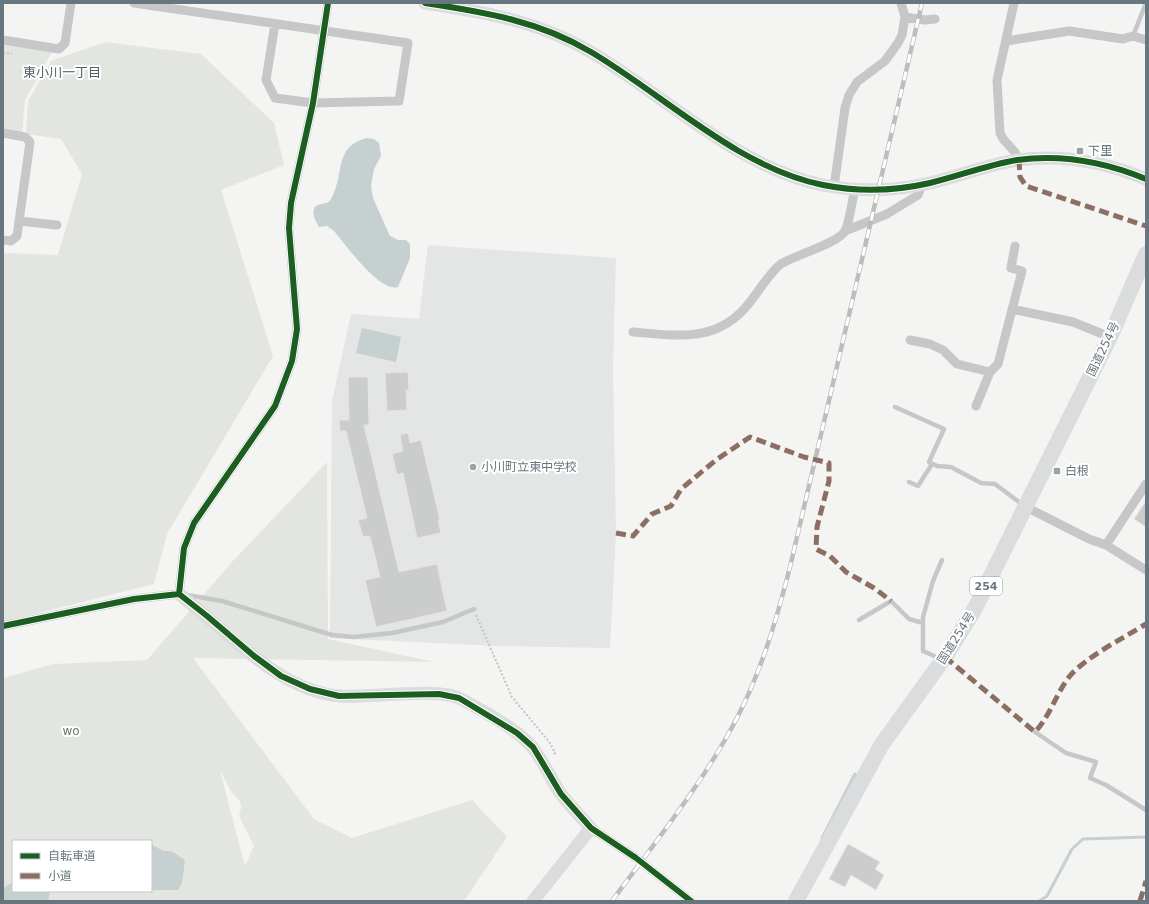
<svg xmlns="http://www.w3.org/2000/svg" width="1149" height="904" font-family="'DejaVu Sans','Noto Sans JP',sans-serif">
<rect width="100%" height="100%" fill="#f4f4f3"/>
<path fill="#e4e5e5" d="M 428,245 L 616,258 L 613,367 L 616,533 L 610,648 L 497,646 L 330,638 L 332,401 L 351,314 L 419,319 Z"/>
<path fill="#e3e5e1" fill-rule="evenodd" d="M 105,42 L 201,54 L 274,123 L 284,165 L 221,190 L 273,356 L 167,534 L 154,584 L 3,622 L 3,253 L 58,255 L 82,174 L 61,139 L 26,134 L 28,101 L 51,61 Z
M 3,45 L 52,52 L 25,100 L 22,134 L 3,131 Z
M 327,462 L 328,639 L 434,662 L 193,658 L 314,819 L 352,838 L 472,800 L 507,837 L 464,901 L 3,901 L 3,678 L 54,664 L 147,660 L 232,562 ZM 220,771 C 224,777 227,784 231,791 C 239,803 244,799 239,816 L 254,846 L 245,866 ZM 13,841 L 151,841 L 151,891 L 13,891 Z"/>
<path fill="#c6d0d1" d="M 367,138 L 374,139 L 379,143 L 381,156 L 374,169 L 371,186 L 373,198 L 390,236 L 398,240 L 406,240 L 410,244 L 410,258 L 398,287 C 380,293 345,244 334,231 L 327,226 L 319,227 C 316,221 312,216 314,209 C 316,202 327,206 331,199 C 345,175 333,146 367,138 Z
M 362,328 L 401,337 L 396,362 L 356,353 Z
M 151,844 L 163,851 L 171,851 L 185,860 L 182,883 L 178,890 L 151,890 Z
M 13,882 L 13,891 L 50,891 L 48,901 L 3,901 L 3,888 Z"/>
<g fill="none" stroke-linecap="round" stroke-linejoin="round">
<path stroke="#c6d0d1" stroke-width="3" d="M 822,838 L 855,774
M 1039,901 L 1047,896 L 1072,849 L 1083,839 L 1146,837"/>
</g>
<path fill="#cbcccc" stroke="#e4e4e2" d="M 408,372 L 409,390 L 406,390 L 407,410 L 387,411 L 385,373 Z
M 348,377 L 368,377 L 369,425 L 364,425 L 399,572 L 437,564 L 447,611 L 376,627 L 365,580 L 380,577 L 370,536 L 363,537 L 358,520 L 367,518 L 346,431 L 340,431 L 339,420 L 349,420 Z
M 408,433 L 410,443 L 421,440 L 440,520 L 438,520 L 441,533 L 417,538 L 403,473 L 397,475 L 392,454 L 403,451 L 400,435 Z
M 1146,501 L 1146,527 L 1134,519 Z
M 848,844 L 880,862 L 875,869 L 884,875 L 876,890 L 851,875 L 845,887 L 829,879 Z"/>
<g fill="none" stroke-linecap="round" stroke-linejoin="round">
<path stroke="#c4c4c5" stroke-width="2" stroke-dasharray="2 2" stroke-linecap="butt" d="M 3,52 L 12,54
M 476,615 L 512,697 L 550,743 L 555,753 L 553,756"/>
<path stroke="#c5c7c8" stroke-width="4.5" d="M 1133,36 L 1146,3
M 895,407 L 944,429 L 929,462 L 937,466 L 951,467 L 981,483 L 995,484 L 1023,505
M 909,482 L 918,486 L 932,464
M 187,595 L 222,601 L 332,635 L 354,637 L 392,633 L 443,622 L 474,609
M 859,620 L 891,601 L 909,619 L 923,623
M 941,659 L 923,651 L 923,617 L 933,581 L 942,560
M 1035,732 L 1066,753 L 1096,762 L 1090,778 L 1106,785 L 1146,810"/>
<path stroke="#c5c7c8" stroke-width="9" d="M 134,3 L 408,43 L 399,101 L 313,103 L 275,98 L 266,80 L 275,24
M 901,3 L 905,17 L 925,20 L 935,19
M 1014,3 L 997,80 L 1000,133 C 1004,144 1015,148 1019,160
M 3,40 L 59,49 L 65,43 L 71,3
M 1006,41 L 1069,31 L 1123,39 L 1133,36 L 1146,40
M 3,133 L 25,137 L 30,142 L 17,236 L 11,241 L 3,240
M 834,187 L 845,108 L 849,95 L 857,82 L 885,61 L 898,43 L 902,35 L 905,17
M 19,221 L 57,225
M 845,231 L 887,214 L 918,195 L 922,185
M 1012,309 L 1073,322 L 1110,337
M 633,332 C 679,336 719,343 750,302 C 758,292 771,271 781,264 C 795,255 839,243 845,231 C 850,221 852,200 855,189
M 910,340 L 930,344 L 943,350 L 957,364 L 990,372
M 976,406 L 990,372 L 998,364 L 1022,271 L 1011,268 L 1015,246
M 1026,507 L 1089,539 L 1106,545 L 1146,570
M 1106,545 L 1146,484
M 3,626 L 134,599 L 179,594 L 184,548 L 194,523 L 275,406 L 292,361 L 297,329 L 289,228 L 291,203 L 313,103 L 328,3
M 591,828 L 636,858 L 691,901"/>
<path stroke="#dbdcdd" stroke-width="13" d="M 425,3 C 484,12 539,21 591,52 C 664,95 738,168 823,185 C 858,192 895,191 930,183 C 959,176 987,165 1017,160 C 1061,154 1105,162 1146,179
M 179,594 C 226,630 278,691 340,696 C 369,698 439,687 461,699 C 480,709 520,731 533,748 C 544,762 551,780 561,794 C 570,806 581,817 591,828 L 533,901"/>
<path stroke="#dbdcdd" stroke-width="16" d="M 796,901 L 882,744 L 945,657 L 974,610 L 1110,337 L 1146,254"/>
<defs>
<path id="rail" d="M 612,901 C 656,841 704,782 738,716 C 762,669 777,618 790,567 L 922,3"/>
</defs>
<use href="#rail" stroke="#bcbdbd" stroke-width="4.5"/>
<use href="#rail" stroke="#fff" stroke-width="3" stroke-dasharray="9" stroke-linecap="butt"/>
<path stroke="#8d6e63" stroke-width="5" stroke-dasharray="10 5" stroke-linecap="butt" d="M 1019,160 L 1020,177 L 1026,186 L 1146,226
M 616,533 L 633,536 L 652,514 L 671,506 L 681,489 L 716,460 L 750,437 L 804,457 L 829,463 L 829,481 L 817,527 L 816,549 L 830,556 L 846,572 L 874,588 L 891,601
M 945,657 L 1035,732 C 1050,716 1056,694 1069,677 C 1084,658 1125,637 1146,624
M 1140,901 L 1146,881"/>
<defs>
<path id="cycleway" d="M 425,3 C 484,12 539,21 591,52 C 664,95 738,168 823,185 C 858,192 895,191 930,183 C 959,176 987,165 1017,160 C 1061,154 1105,162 1146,179
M 179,594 L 184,548 L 194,523 L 275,406 L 292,361 L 297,329 L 289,228 L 291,203 L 313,103 L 328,3
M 3,626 L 134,599 L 179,594 L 207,616 L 254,656 L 281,676 L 310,689 L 339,696 L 439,694 L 459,698 L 517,733 L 533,747 L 561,794 L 591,828 L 636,858 L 691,901"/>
</defs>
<use href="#cycleway" stroke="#fff" stroke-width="8"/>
<use href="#cycleway" stroke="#1b5e20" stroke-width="6"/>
</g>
<g fill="#99a3a8" stroke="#fff" stroke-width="1.5">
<rect x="1076" y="147" width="8" height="8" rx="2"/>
<circle cx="473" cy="467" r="4"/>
<rect x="1053" y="467" width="8" height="8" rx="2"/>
</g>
<g text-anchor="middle" stroke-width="4" stroke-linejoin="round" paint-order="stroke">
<rect fill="#fff" stroke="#95a0a5" stroke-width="1" x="970" y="577" width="32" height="18" rx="3"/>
<g font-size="11" font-weight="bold" fill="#68777f">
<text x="986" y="590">254</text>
</g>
<g font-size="12" fill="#68777f" stroke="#fff" text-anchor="start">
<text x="1088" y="155">下里</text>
<text x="481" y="471">小川町立東中学校</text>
<text x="1065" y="475">白根</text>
</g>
<g font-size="12" fill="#68777f" stroke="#fff">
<text transform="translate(1103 349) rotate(-64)" y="4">国道254号</text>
<text transform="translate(956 638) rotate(-58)" y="4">国道254号</text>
</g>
<g font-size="12" fill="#6b7766" stroke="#fff">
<text x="71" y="735">wo</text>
</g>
<g font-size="13" fill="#556066" stroke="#fff">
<text x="62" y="77">東小川一丁目</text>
</g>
</g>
<rect width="1149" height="904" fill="none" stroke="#68777f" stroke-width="8"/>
<rect x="12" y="840" width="140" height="52" fill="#ffffff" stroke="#c3c9cc"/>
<rect x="20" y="853" width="20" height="6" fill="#1b5e20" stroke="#c3c9cc"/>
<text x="48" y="860" font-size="12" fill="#68777f">自転車道</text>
<rect x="20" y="873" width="20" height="6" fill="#8d6e63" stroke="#c3c9cc"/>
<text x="48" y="880" font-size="12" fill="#68777f">小道</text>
</svg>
